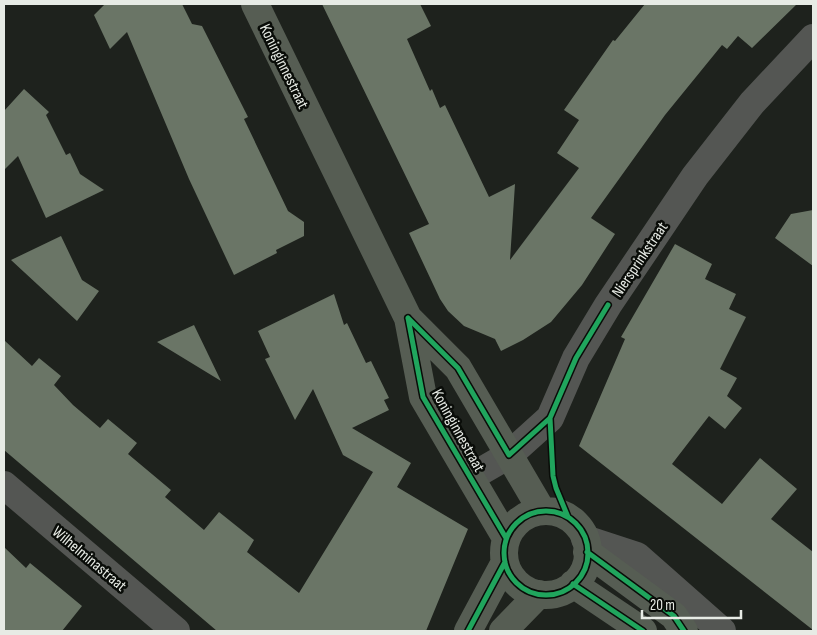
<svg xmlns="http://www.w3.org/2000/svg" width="817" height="635" font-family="'Sofia Sans Condensed',sans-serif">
<rect width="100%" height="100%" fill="#1e221d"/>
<path fill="#6a7566" d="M 105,4 L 182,4 L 192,24 L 202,26 L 248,117 L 244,119 L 288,211 L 304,222 L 304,236 L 276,250 L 277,253 L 234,275 L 189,179 L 127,32 L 110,49 L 94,15 Z
M 322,4 L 420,4 L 431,26 L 407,39 L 430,91 L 432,89 L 440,108 L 445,105 L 489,197 L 515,184 L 510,260 L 579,168 L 557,153 L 579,120 L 564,110 L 613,40 L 615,41 L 645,4 L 797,4 L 752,48 L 738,36 L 727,49 L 722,45 L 665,115 L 591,218 L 615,234 L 582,285 L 551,322 L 523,340 L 501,351 L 495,339 L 464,326 L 448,311 L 440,299 L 409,233 L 429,224 Z
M 24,89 L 49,112 L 46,115 L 66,155 L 70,153 L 80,174 L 104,190 L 46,218 L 18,156 L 4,170 L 4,111 Z
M 813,210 L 813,266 L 775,238 L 791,214 Z
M 61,236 L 82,280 L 99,291 L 77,321 L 11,260 Z
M 675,244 L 712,264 L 705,279 L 736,294 L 729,309 L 746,317 L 720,369 L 737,378 L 727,396 L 742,408 L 725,429 L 709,416 L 672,464 L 722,504 L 760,458 L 797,489 L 771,519 L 813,552 L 813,630 L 579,446 L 625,339 L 621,337 Z
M 334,294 L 344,325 L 347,323 L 366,363 L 371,361 L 389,398 L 384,400 L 389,410 L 352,428 L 411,463 L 397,487 L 468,529 L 426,631 L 217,631 L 4,450 L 4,340 L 32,366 L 39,358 L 61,376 L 54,385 L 73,405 L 100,428 L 108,419 L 137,443 L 128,454 L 171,490 L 165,497 L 204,530 L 219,512 L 254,540 L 247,552 L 299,593 L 373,472 L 343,455 L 313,389 L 295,420 L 265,359 L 270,357 L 258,331 Z
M 194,325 L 221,381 L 157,342 Z
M 4,547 L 26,568 L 30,563 L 82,606 L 62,631 L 4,631 Z"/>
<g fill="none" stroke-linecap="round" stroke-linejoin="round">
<path stroke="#545653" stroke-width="28" d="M 471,477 L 509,455 L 550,418 L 576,358 L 608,305 L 695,176 L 752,103 L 813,38
M 4,485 L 176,631
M 585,539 L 637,556 L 722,631"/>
<path stroke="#565d53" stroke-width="28" d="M 255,4 L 408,318 L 423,397 L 506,538
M 408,318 L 458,368 L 542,511
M504 553a42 42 0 1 1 84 0a42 42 0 1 1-84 0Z
M 587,552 L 674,616 L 684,631
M 573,584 L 643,631
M 468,631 L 505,562
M 503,631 L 539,594"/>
<defs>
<path id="cycleway" d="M 408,318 L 458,368 L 509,455 L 550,418 L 576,358 L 608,305
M 408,318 L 423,397 L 506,538
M 550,418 L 553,476 L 556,488 L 568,517
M504 553a42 42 0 1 1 84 0a42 42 0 1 1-84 0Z
M 587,552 L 674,616 L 684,631
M 573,584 L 643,631
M 468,631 L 505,562"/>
</defs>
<use href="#cycleway" stroke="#090c08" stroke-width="8"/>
<use href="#cycleway" stroke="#20a55d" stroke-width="5"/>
</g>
<g text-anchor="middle" stroke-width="5" stroke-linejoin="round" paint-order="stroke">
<g font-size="16" fill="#e7ebe5" stroke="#090c08">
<text transform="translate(285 66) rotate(64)" y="6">Koninginnestraat</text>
<text transform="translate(639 259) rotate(-56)" y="6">Niersprinkstraat</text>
<text transform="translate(459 430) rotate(61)" y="6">Koninginnestraat</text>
<text transform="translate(90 558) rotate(40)" y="6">Wilhelminastraat</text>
</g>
</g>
<rect width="817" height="635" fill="none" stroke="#e7ebe5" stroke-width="10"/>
<path d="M642 610v8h99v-8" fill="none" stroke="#e7ebe5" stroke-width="2.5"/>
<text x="650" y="610" font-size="15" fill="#e7ebe5" stroke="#090c08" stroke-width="4" paint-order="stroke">20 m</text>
</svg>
